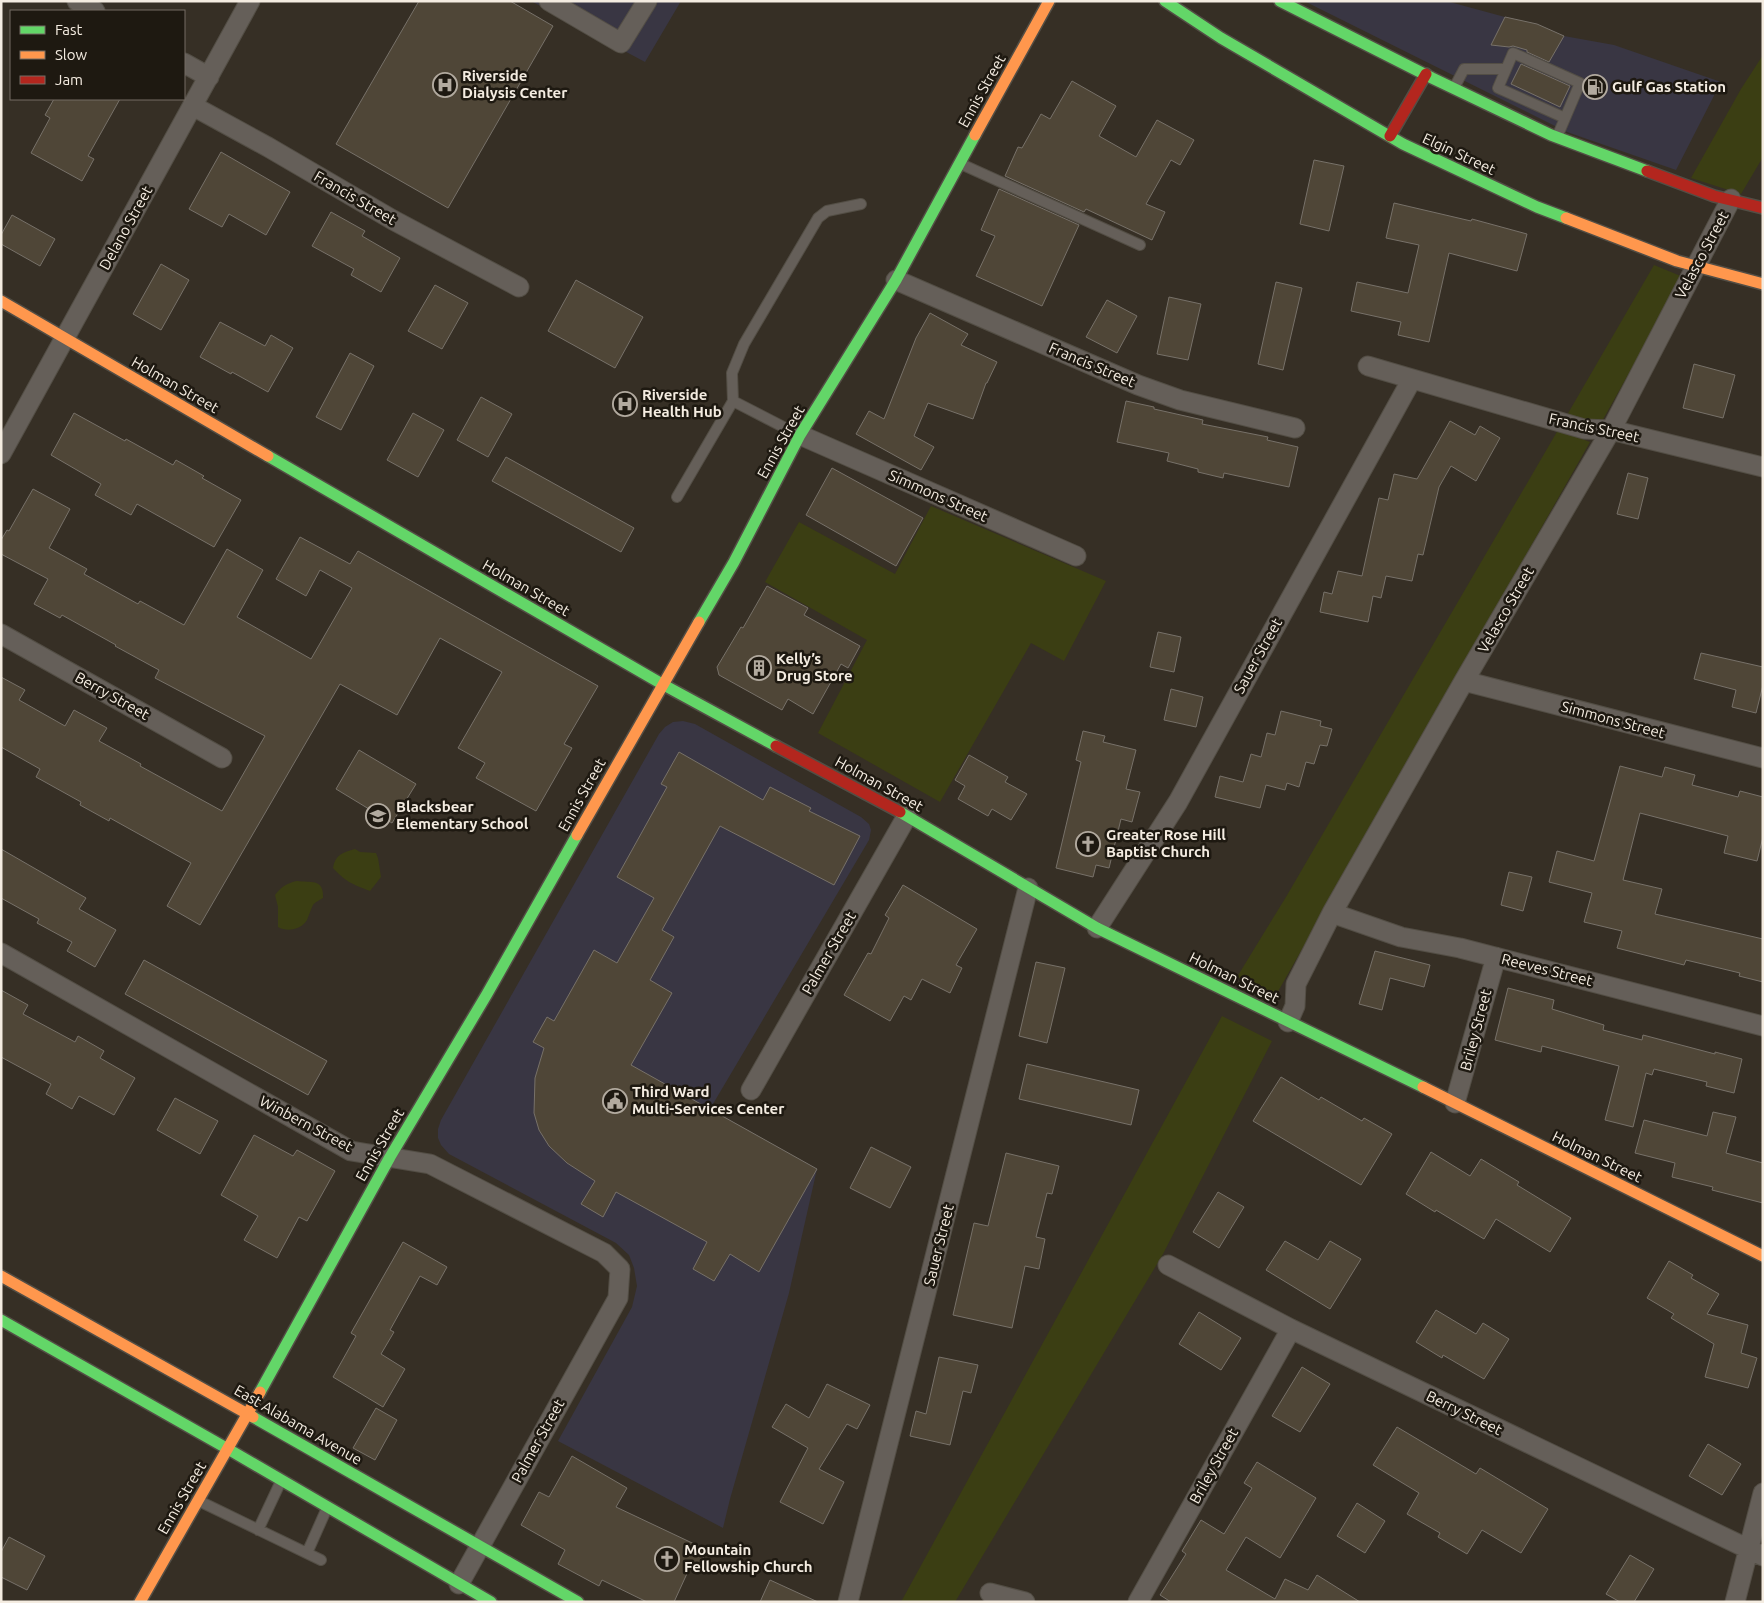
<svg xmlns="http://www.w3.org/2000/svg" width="1764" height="1603" font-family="Ubuntu,sans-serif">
<rect width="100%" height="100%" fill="#362f25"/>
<path fill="#393643" d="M 531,1 L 681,1 L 645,62 Z
M 1304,1 L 1446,1 L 1505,17 L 1537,24 L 1564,36 L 1614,45 L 1721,82 L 1676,170 L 1567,132 Z
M 683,721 L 695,724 L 861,817 L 869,824 L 871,830 L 869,840 L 710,1109 L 817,1169 L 789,1293 L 730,1499 L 723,1528 L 558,1441 L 632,1307 L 637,1286 L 634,1268 L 629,1255 L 616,1243 L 449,1154 L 441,1145 L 438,1138 L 438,1129 L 441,1120 L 659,734 L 665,727 L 673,722 Z"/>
<path fill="#3b3e13" d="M 1763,55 L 1763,157 L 1741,194 L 1691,178 L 1741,89 Z
M 1654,265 L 1683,277 L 1601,423 L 1567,415 Z
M 1558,430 L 1590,442 L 1276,995 L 1237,977 L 1286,897 Z
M 931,506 L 1106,581 L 1064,661 L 1031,643 L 940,802 L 818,733 L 867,640 L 765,582 L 799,522 L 895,574 Z
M 355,849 L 360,852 L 376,853 L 378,858 L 381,877 L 370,891 C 352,884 346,882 333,868 C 335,855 343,852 355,849 Z
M 297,881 C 311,883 324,878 323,898 C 320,900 315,902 313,905 C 311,909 309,915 307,920 C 301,930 287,932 278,927 L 278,907 L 275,895 C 281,887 287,883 297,881 Z
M 1222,1016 L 1272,1041 L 1163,1254 L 955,1602 L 901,1602 Z"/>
<path fill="#4f4637" stroke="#777169" d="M 419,1 L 510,1 L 553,26 L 448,208 L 336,144 Z
M 1505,17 L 1537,24 L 1564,36 L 1549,62 L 1527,52 L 1527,50 L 1513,46 L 1509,47 L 1491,45 Z
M 1521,64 L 1570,86 L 1560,107 L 1511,84 Z
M 1072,81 L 1116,106 L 1099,136 L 1136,157 L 1157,120 L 1194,140 L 1180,165 L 1171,160 L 1146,204 L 1165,212 L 1152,240 L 1086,209 L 1084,212 L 1005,176 L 1018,147 L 1022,148 L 1041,114 L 1050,119 Z
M 54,99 L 120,99 L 88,156 L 94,159 L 82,181 L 31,153 L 50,118 L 45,115 Z
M 221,152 L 290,192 L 266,235 L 229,214 L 222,227 L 189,209 Z
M 1314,160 L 1344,166 L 1329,231 L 1300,224 Z
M 999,189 L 1079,225 L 1042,306 L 976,276 L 995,236 L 981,230 Z
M 1394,203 L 1471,221 L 1472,219 L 1527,234 L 1517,271 L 1449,253 L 1429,342 L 1398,335 L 1401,322 L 1351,311 L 1357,282 L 1408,293 L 1419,245 L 1386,238 Z
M 331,212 L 365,231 L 362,236 L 400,258 L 381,292 L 351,275 L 354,269 L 312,246 Z
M 12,215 L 55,239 L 40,266 L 1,244 L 1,235 Z
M 161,264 L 189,280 L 161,330 L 133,314 Z
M 576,280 L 643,317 L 615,368 L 548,331 Z
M 1276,282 L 1302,288 L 1283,370 L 1258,364 Z
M 435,285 L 468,303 L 442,349 L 408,331 Z
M 1169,297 L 1201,304 L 1188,360 L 1157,354 Z
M 1107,300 L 1137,316 L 1117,353 L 1086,337 Z
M 930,313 L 968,334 L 961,345 L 997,362 L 987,383 L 986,383 L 973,419 L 928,403 L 914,436 L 934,447 L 921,470 L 856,434 L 869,411 L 884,419 L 916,338 Z
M 220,322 L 265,346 L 271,335 L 293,348 L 268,392 L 232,372 L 231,374 L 200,357 Z
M 350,353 L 374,366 L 341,430 L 316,417 Z
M 1694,364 L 1735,375 L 1723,418 L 1683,408 Z
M 481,397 L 512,414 L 488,457 L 457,440 Z
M 1126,401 L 1154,407 L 1154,409 L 1203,420 L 1202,424 L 1268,437 L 1267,440 L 1298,447 L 1289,487 L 1224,473 L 1223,478 L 1198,472 L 1198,469 L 1167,461 L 1169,453 L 1117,442 Z
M 74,413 L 125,441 L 126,439 L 173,465 L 176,460 L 204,476 L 202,478 L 241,500 L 214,547 L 137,504 L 131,515 L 95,495 L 101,484 L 51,455 Z
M 413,413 L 444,430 L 418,477 L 387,460 Z
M 1450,421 L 1475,435 L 1480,426 L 1500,438 L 1476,481 L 1451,466 L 1439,487 L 1423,555 L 1418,554 L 1412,581 L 1386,576 L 1381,598 L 1373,596 L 1368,622 L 1320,612 L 1324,592 L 1332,594 L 1338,571 L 1362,576 L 1379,498 L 1388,500 L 1394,474 L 1417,479 Z
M 506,457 L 634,528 L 621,552 L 492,481 Z
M 832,468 L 923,518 L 896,566 L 806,515 Z
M 1628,473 L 1648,478 L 1638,519 L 1617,514 Z
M 33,489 L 70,509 L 49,548 L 87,569 L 84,574 L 138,604 L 140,601 L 184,625 L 227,549 L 263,570 L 237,617 L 311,659 L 352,588 L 320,570 L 306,596 L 276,579 L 300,537 L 350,564 L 358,551 L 598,686 L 564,744 L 572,748 L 536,811 L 476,778 L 485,763 L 458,748 L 502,672 L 440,638 L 397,715 L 340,684 L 200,925 L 167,906 L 191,863 L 110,818 L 109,821 L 80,805 L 81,802 L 36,777 L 40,769 L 1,747 L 1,677 L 25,690 L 19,700 L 65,726 L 74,710 L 107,728 L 99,741 L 141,764 L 140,766 L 222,811 L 265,736 L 155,678 L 159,670 L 115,646 L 116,645 L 62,615 L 60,618 L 34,604 L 48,579 L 1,554 L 1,540 L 7,530 L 9,531 Z
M 767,586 L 808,608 L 804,615 L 860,646 L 848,668 L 841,664 L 813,714 L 788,699 L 782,710 L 719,675 L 717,667 L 741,627 L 743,628 Z
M 1158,632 L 1181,637 L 1174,672 L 1150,667 Z
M 1701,653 L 1763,667 L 1763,685 L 1756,713 L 1732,707 L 1736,690 L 1694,679 Z
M 1171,689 L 1203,697 L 1196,727 L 1164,720 Z
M 1281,711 L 1321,721 L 1320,726 L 1332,729 L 1327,746 L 1320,745 L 1314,764 L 1306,762 L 1299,787 L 1287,783 L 1285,790 L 1266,785 L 1260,808 L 1215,797 L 1220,776 L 1243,782 L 1251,754 L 1261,757 L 1267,733 L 1275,735 Z
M 1083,731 L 1105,736 L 1103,742 L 1136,750 L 1126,789 L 1140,792 L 1132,822 L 1121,819 L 1109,868 L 1096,865 L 1093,877 L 1056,868 L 1081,762 L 1076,760 Z
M 359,750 L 416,784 L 392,823 L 336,789 Z
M 679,752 L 763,800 L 770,787 L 811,808 L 809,811 L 860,836 L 834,885 L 720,826 L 662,930 L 674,937 L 650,980 L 672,993 L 631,1065 L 817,1169 L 759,1272 L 730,1254 L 714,1281 L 693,1269 L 707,1242 L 616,1192 L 603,1217 L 581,1204 L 595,1181 L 567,1163 L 549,1146 L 539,1130 L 534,1113 L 535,1078 L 544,1048 L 533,1042 L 547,1017 L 554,1021 L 594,950 L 617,963 L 654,898 L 617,877 L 667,787 L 661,784 Z
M 969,755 L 1008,777 L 1005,782 L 1027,794 L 1011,820 L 992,809 L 988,816 L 958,799 L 965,786 L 955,780 Z
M 1620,766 L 1662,777 L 1665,767 L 1695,775 L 1692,785 L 1738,797 L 1740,791 L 1763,797 L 1763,837 L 1757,861 L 1724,853 L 1728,836 L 1640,813 L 1623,880 L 1662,889 L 1655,914 L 1763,939 L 1763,982 L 1739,976 L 1740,973 L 1686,960 L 1684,965 L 1617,948 L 1622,931 L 1584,922 L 1592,893 L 1549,882 L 1557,851 L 1594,861 Z
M 1,849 L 86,898 L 79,909 L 116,930 L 95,967 L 67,951 L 72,942 L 37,923 L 39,919 L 1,898 Z
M 1509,872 L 1532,877 L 1523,911 L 1501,905 Z
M 903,885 L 977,929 L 956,965 L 962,968 L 950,993 L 922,979 L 911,1000 L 904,996 L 890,1021 L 844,995 L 868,953 L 871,954 L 889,918 L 885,915 Z
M 1375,951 L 1430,965 L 1424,987 L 1390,978 L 1382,1010 L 1359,1004 Z
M 144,960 L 327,1061 L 308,1095 L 125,994 Z
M 1036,962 L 1065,968 L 1047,1043 L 1019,1036 Z
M 1508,988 L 1554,1000 L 1552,1009 L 1604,1025 L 1603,1030 L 1642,1040 L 1643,1035 L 1715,1054 L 1715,1052 L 1742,1059 L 1734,1093 L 1706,1086 L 1707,1082 L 1654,1069 L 1652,1075 L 1646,1073 L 1633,1127 L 1605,1120 L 1619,1066 L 1542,1046 L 1541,1052 L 1495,1040 Z
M 1,990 L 28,1005 L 23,1014 L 75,1042 L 78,1036 L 104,1051 L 100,1058 L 135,1078 L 114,1115 L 79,1096 L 72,1109 L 46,1094 L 51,1084 L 1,1057 Z
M 1027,1064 L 1139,1090 L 1131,1125 L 1019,1099 Z
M 1281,1077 L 1319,1100 L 1321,1097 L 1362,1121 L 1364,1118 L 1392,1134 L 1361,1185 L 1253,1121 Z
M 175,1098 L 218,1121 L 200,1154 L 157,1130 Z
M 1713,1112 L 1736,1117 L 1726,1153 L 1763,1163 L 1763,1203 L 1712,1190 L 1713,1187 L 1672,1177 L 1675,1163 L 1635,1153 L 1644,1120 L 1707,1136 Z
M 254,1135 L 293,1156 L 297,1150 L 335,1171 L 307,1221 L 299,1217 L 277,1258 L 244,1240 L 258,1216 L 221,1195 Z
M 871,1147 L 911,1167 L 890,1208 L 850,1188 Z
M 1431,1152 L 1470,1176 L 1481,1159 L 1519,1182 L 1517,1185 L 1571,1218 L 1550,1252 L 1496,1219 L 1484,1239 L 1436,1210 L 1435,1212 L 1406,1194 Z
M 1006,1153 L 1059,1166 L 1052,1194 L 1047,1193 L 1036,1237 L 1045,1239 L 1039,1269 L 1025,1266 L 1012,1328 L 953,1315 L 974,1223 L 988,1226 Z
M 1218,1192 L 1244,1207 L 1219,1248 L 1193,1232 Z
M 1285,1241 L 1318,1260 L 1330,1241 L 1361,1259 L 1330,1309 L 1266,1270 Z
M 403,1242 L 447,1267 L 437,1285 L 420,1276 L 390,1330 L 394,1332 L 381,1354 L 405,1369 L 383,1407 L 333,1377 L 356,1336 L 351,1333 Z
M 1669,1261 L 1693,1275 L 1691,1278 L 1719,1294 L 1707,1314 L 1748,1325 L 1741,1353 L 1757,1358 L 1748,1388 L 1705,1377 L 1714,1344 L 1671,1318 L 1674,1314 L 1647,1298 Z
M 1436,1310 L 1476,1334 L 1483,1323 L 1509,1339 L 1484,1379 L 1443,1355 L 1442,1358 L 1416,1342 Z
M 1199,1312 L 1241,1338 L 1221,1370 L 1179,1344 Z
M 939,1357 L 978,1365 L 971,1393 L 963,1391 L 950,1445 L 910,1436 L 916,1411 L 926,1414 Z
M 1302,1367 L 1330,1384 L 1300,1432 L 1272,1416 Z
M 827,1384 L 870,1405 L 857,1429 L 847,1424 L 819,1469 L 844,1482 L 823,1524 L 780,1502 L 808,1448 L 772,1427 L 786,1404 L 809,1418 Z
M 376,1408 L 397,1420 L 375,1460 L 353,1448 Z
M 1397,1427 L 1476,1474 L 1480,1468 L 1548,1509 L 1521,1553 L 1482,1530 L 1467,1554 L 1438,1537 L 1440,1533 L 1407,1514 L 1419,1493 L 1373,1465 Z
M 1708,1444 L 1741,1464 L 1722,1495 L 1689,1476 Z
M 572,1456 L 627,1488 L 616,1507 L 707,1550 L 697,1571 L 690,1567 L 674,1602 L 647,1602 L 602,1580 L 599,1586 L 558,1564 L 565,1550 L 521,1525 L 539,1492 L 549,1497 Z
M 1257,1462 L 1316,1498 L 1280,1558 L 1246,1537 L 1226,1570 L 1275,1599 L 1285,1579 L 1308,1590 L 1317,1575 L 1360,1602 L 1171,1602 L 1160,1595 L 1186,1554 L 1182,1551 L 1201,1520 L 1224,1534 L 1252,1488 L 1244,1483 Z
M 1357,1503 L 1385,1521 L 1365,1553 L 1337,1536 Z
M 9,1537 L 45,1556 L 27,1590 L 1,1577 L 1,1552 Z
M 1630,1555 L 1654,1569 L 1634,1602 L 1620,1602 L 1606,1594 Z
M 770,1580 L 818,1602 L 760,1602 Z"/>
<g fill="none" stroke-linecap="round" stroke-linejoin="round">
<defs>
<path id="lane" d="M 1454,88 L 1464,69 L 1506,69
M 1557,137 L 1580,83 L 1513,53 L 1498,88 L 1565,118
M 961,164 L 1140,245
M 733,401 L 732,373 L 744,344 L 818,218 L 827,211 L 861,204
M 677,497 L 733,401 L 799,435
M 199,1501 L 321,1560
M 258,1530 L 281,1481
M 307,1553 L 327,1508"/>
<path id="street" d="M 77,1 L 95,11
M 549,1 L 621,43 L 647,1
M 184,63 L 209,77
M 193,106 L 268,147 L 393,220 L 519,287
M 896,280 L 1138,385 L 1180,400 L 1295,428
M 1368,366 L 1584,429 L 1611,430 L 1763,467
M 800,435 L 1076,556
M 1,454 L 250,1
M 1,634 L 222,758
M 1464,681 L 1763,758
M 1332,913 L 1401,937 L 1460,948 L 1763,1026
M 1097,928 L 1178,802 L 1412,379
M 1,953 L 351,1151 L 430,1164 L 604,1253 L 620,1269 L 618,1298 L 459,1584
M 1288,1022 L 1295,1006 L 1296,984 L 1332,913 L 1464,681 L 1611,430 L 1731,199
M 751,1090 L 907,816
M 1455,1103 L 1496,957
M 1168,1265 L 1291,1329 L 1763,1556
M 990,1593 L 1025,1602
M 848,1602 L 1028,888
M 1138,1602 L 1291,1329
M 1735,1602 L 1763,1493"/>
<path id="fast" d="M 1165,1 L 1221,38 L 1403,144 L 1537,207 L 1566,218
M 1280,1 L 1432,78 L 1551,135 L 1647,171
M 268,456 L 662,684 L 776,746
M 699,622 L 734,562 L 800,435 L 896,280 L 975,135
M 900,812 L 1097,928 L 1423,1087
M 1,1320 L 228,1449 L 491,1602
M 260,1392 L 390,1157 L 487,994 L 577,835
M 253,1417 L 578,1602"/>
<path id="slow" d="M 975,135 L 1049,1
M 1566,218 L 1677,261 L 1763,284
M 1,301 L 268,456
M 577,835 L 699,622
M 1423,1087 L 1763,1256
M 1,1276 L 253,1417
M 140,1602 L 260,1392"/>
<path id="jam" d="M 1390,136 L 1426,74
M 1647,171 L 1714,196 L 1763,208
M 776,746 L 900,812"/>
</defs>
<use href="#lane" stroke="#534e45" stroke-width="12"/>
<use href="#street" stroke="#534e45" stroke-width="21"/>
<use href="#fast" stroke="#534e45" stroke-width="14"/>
<use href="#slow" stroke="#534e45" stroke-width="14"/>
<use href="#jam" stroke="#534e45" stroke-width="14"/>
<use href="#lane" stroke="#655f59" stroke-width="10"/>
<use href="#street" stroke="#655f59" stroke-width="19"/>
<use href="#fast" stroke="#63d668" stroke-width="11"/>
<use href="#slow" stroke="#ff974d" stroke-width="11"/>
<use href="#jam" stroke="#b3261e" stroke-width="11"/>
</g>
<defs>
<symbol id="hospital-ring" viewBox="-11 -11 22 22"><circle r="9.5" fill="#1e1911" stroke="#b2aa9f" stroke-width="1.5"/><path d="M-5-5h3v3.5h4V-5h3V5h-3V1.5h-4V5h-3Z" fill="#b2aa9f"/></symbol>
<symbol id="fuel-ring" viewBox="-11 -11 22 22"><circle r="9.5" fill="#1e1911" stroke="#b2aa9f" stroke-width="1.5"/><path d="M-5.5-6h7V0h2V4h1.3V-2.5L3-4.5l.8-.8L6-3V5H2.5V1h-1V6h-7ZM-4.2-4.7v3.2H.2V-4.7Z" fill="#b2aa9f"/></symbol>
<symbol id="building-ring" viewBox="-11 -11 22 22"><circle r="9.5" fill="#1e1911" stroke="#b2aa9f" stroke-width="1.5"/><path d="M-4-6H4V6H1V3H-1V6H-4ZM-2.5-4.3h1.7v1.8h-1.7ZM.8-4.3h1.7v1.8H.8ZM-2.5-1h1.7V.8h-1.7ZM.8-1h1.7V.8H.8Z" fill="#b2aa9f"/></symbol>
<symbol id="school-ring" viewBox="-11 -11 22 22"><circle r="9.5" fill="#1e1911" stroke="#b2aa9f" stroke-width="1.5"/><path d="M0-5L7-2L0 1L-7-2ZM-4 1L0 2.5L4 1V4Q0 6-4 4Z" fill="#b2aa9f"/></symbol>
<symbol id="church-ring" viewBox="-11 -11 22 22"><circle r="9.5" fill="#1e1911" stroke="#b2aa9f" stroke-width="1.5"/><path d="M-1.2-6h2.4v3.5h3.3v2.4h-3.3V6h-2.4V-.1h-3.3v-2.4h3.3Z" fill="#b2aa9f"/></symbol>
<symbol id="civic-ring" viewBox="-11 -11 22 22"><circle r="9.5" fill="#1e1911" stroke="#b2aa9f" stroke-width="1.5"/><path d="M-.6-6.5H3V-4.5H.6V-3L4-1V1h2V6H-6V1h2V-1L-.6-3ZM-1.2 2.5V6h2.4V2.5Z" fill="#b2aa9f"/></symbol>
</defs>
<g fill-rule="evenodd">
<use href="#hospital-ring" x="431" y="71" width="28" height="28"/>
<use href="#fuel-ring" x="1581" y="73" width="28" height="28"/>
<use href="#hospital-ring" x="611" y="390" width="28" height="28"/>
<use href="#building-ring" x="745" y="654" width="28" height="28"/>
<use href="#school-ring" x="364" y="802" width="28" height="28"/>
<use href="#church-ring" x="1074" y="830" width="28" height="28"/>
<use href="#civic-ring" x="601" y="1087" width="28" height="28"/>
<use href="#church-ring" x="653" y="1545" width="28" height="28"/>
</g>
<g text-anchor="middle" stroke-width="5" stroke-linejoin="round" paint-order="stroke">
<g font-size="15" font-weight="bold" fill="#f4ece1" stroke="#1e1911" text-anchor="start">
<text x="462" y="81">Riverside<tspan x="462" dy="17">Dialysis Center</tspan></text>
<text x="1612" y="92">Gulf Gas Station</text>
<text x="642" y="400">Riverside<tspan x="642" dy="17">Health Hub</tspan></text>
<text x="776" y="664">Kelly’s<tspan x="776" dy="17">Drug Store</tspan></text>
<text x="396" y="812">Blacksbear<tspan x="396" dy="17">Elementary School</tspan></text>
<text x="1106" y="840">Greater Rose Hill<tspan x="1106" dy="17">Baptist Church</tspan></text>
<text x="632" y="1097">Third Ward<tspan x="632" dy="17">Multi-Services Center</tspan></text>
<text x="684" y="1555">Mountain<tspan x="684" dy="17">Fellowship Church</tspan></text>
</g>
<g font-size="15" fill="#f4ece1" stroke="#1e1911">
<text transform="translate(982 91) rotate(-61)" y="5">Ennis Street</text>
<text transform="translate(1459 154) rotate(25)" y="5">Elgin Street</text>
<text transform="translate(355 198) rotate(30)" y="5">Francis Street</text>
<text transform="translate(126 228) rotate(-61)" y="5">Delano Street</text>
<text transform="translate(1702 255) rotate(-62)" y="5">Velasco Street</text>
<text transform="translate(1092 365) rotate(23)" y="5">Francis Street</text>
<text transform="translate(175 385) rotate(30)" y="5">Holman Street</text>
<text transform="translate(1594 428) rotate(12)" y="5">Francis Street</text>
<text transform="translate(781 442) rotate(-61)" y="5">Ennis Street</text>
<text transform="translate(938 496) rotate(24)" y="5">Simmons Street</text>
<text transform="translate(526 588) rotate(30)" y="5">Holman Street</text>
<text transform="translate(1506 610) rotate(-60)" y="5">Velasco Street</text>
<text transform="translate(1258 656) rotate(-61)" y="5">Sauer Street</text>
<text transform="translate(112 696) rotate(29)" y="5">Berry Street</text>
<text transform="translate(1613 720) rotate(15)" y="5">Simmons Street</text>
<text transform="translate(879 784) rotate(29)" y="5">Holman Street</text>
<text transform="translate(582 795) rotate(-61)" y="5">Ennis Street</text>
<text transform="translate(829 953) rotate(-60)" y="5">Palmer Street</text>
<text transform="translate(1547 970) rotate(14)" y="5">Reeves Street</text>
<text transform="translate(1234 978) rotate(26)" y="5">Holman Street</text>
<text transform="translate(1476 1030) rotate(-75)" y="5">Briley Street</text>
<text transform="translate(306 1124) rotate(28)" y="5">Winbern Street</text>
<text transform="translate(380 1145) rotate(-60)" y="5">Ennis Street</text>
<text transform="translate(1597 1157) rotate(26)" y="5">Holman Street</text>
<text transform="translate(939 1245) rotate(-76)" y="5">Sauer Street</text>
<text transform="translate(1464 1413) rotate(26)" y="5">Berry Street</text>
<text transform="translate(298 1425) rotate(30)" y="5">East Alabama Avenue</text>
<text transform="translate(538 1441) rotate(-61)" y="5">Palmer Street</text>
<text transform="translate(1214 1466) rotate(-61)" y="5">Briley Street</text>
<text transform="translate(182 1498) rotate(-60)" y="5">Ennis Street</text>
</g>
</g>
<rect width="1764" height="1603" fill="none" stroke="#f4ece1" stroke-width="5"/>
<rect x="10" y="10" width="175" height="90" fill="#1e1911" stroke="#746d64"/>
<rect x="20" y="26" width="25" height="8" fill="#63d668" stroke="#746d64"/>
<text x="55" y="35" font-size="15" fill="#f4ece1">Fast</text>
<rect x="20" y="51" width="25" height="8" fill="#ff974d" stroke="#746d64"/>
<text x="55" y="60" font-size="15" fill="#f4ece1">Slow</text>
<rect x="20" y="76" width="25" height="8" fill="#b3261e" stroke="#746d64"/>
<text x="55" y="85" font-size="15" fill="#f4ece1">Jam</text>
</svg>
